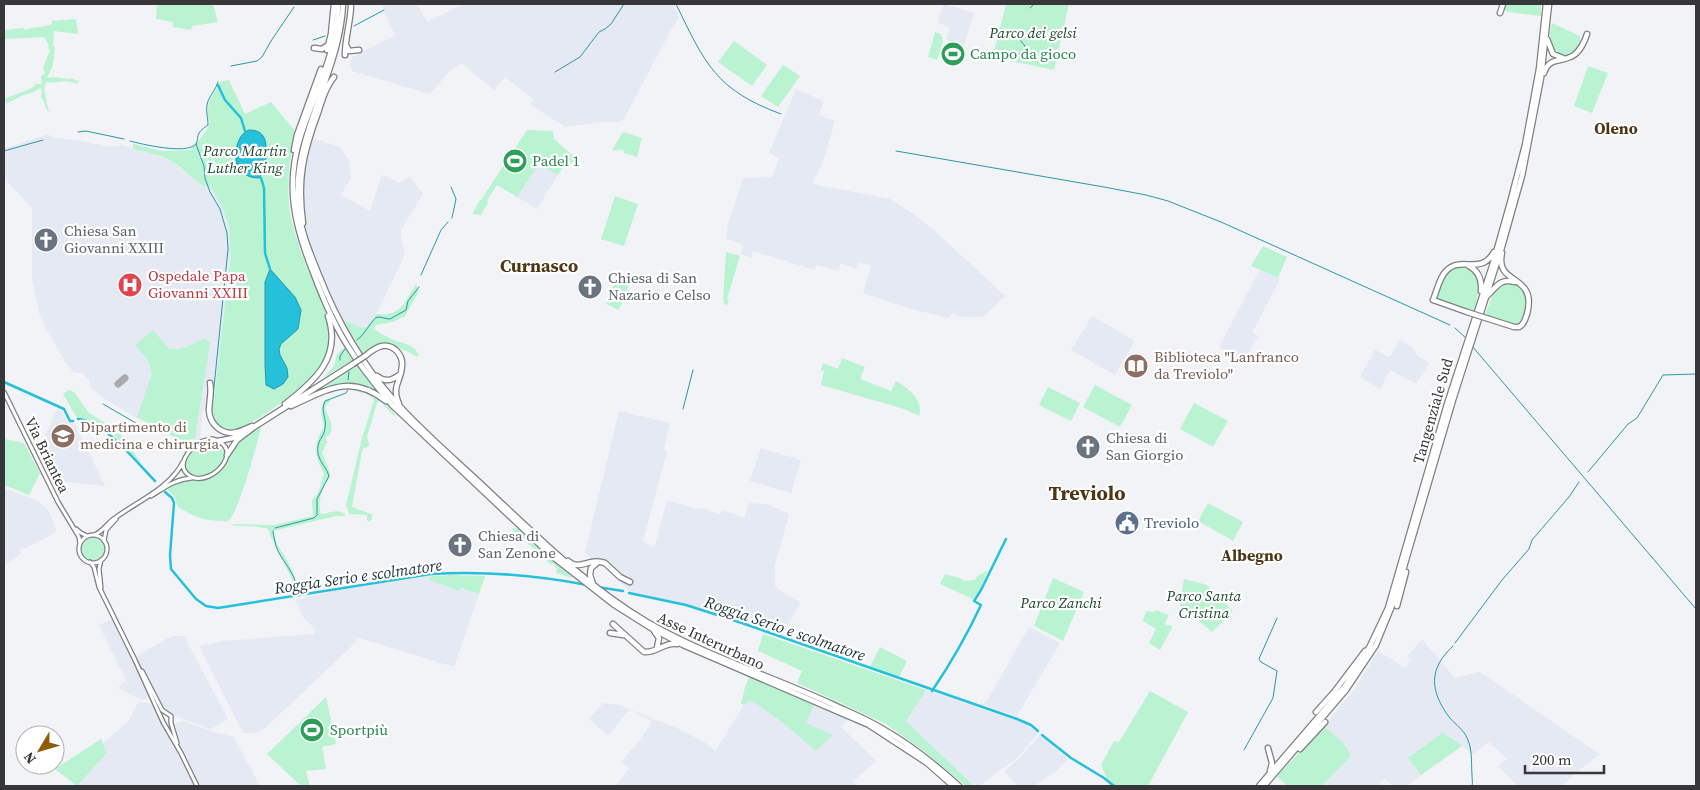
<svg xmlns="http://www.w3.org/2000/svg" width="1700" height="790" font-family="'Source Serif 4',serif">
<rect width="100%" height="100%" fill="#f2f3f6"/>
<path fill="#e4e9f3" d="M 381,4 L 417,4 L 427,22 L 464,4 L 673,4 L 679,17 L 673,26 L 624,119 L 620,122 L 601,122 L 565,127 L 530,104 L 533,99 L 505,77 L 494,90 L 461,63 L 450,71 L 430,94 L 352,71 L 350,63 L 352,57 L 395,35 Z
M 943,4 L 974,13 L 964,45 L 946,40 L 950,27 L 938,23 Z
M 796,89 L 823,101 L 819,115 L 835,121 L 823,162 L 812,184 L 890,199 L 909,211 L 935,231 L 1005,296 L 983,317 L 961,317 L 953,313 L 949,318 L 908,308 L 863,293 L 871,266 L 859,262 L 857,269 L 841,263 L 838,271 L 816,265 L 815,270 L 753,251 L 751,258 L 741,254 L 743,244 L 726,239 L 728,224 L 743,178 L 772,177 L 779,158 L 769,153 Z
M 48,134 L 51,137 L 81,141 L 110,147 L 122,145 L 153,154 L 171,161 L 205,187 L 211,187 L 222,207 L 229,226 L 231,256 L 214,399 L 211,411 L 203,410 L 200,439 L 190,445 L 185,443 L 135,417 L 105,399 L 90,387 L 89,380 L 83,373 L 74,373 L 66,363 L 46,328 L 39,313 L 32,278 L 32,208 L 4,178 L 4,149 Z
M 312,138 L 340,147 L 349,161 L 351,178 L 341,195 L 370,211 L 382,175 L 399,183 L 410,177 L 423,194 L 401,230 L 401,238 L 405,254 L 379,309 L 367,327 L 362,328 L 341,319 L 306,231 L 302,185 Z
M 539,163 L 558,175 L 537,209 L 517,197 Z
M 1259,271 L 1262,271 L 1280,279 L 1252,333 L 1258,336 L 1244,361 L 1219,347 Z
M 1092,316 L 1135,341 L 1115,375 L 1071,350 Z
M 1400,340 L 1414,348 L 1416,355 L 1429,363 L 1416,384 L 1390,370 L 1380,389 L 1360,377 L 1375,350 L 1390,357 Z
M 58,408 L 63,413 L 67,421 L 75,424 L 105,486 L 66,482 L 55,487 L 38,450 Z
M 619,411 L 670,423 L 664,449 L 667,452 L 643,541 L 652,547 L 655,546 L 667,500 L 697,509 L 703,508 L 720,515 L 722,510 L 744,518 L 749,503 L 766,504 L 786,512 L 789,515 L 775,565 L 775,587 L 800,603 L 782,637 L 700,608 L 629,592 L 609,568 L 604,564 L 597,565 L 585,552 Z
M 761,448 L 801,460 L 791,493 L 750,481 Z
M 4,488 L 38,501 L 49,511 L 56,529 L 55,532 L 47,537 L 25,548 L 20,549 L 21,554 L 4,566 Z
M 431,576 L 429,580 L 459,591 L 460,587 L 479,594 L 454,667 L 356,637 L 355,643 L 264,729 L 256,733 L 243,733 L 199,646 L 223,641 L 314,634 L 315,629 L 303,617 L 295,600 L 334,591 Z
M 112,619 L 134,662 L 147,693 L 148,697 L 145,700 L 142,700 L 118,688 L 126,680 L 99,625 Z
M 1029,627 L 1060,643 L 1017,716 L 980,704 L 986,702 Z
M 172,636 L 184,636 L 228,719 L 211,729 L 177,717 L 163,710 L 135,657 Z
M 1422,639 L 1455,678 L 1480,672 L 1599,754 L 1561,786 L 1518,786 L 1498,766 L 1507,759 L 1489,742 L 1473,754 L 1443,732 L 1409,757 L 1421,775 L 1407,786 L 1393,786 L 1384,778 L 1380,783 L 1382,785 L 1380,786 L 1323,786 L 1350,757 L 1344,744 L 1324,726 L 1355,688 L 1378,651 L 1405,668 L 1411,660 L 1407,657 Z
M 926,690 L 1017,721 L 1029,726 L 1038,733 L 1018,757 L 979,786 L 975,786 L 906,721 Z
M 139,701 L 151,704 L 156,708 L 196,786 L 77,786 L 107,753 L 103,743 L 128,722 Z
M 749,701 L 754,702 L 787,726 L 816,750 L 806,723 L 815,702 L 849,717 L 841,727 L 876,761 L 853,781 L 857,786 L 616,786 L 629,768 L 621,762 L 641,739 L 652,721 L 629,710 L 608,736 L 589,719 L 603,703 L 618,705 L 679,729 L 704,742 L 715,751 L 744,705 Z
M 183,721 L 217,733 L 233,736 L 260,786 L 198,786 L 182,753 L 173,724 Z
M 1040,735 L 1068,759 L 1053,774 L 1051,773 L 1035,786 L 1017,786 L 1004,771 L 1019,759 Z"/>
<path fill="#b9f3d1" d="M 157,4 L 213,4 L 218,22 L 192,26 L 191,30 L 173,27 L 173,22 L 156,19 Z
M 1006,4 L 1069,4 L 1054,70 L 1011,61 L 1012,52 L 1000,50 L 996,56 L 993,55 Z
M 1505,4 L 1541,4 L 1541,16 L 1508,12 L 1504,10 Z
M 76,19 L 78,34 L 54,31 L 53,46 L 55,47 L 53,65 L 47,78 L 53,77 L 69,79 L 72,78 L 76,81 L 78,80 L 79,82 L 77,84 C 65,78 58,84 46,82 L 44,89 L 49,113 C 45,109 45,101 41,97 L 42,90 L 40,88 L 32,93 L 23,95 L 6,104 L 5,99 C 13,94 33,90 36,84 L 42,84 L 41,76 L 45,73 L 43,68 L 50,50 L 48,48 L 49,45 L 44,37 L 4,39 L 4,30 L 23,28 L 26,30 C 34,26 44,28 52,24 L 51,21 Z
M 1552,23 L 1580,36 C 1582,52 1560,66 1551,48 C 1548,41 1551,30 1552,23 Z
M 935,32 L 941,34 L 943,41 L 937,60 L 928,57 Z
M 734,41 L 767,65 L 752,86 L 718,62 Z
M 783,65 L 800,76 L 778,107 L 761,96 Z
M 1588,66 L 1608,73 L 1592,113 L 1574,106 Z
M 229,80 L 245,114 L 271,102 L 296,132 C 289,161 285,193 292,222 C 295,232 297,242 301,252 C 312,284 339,320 327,356 C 321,373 299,390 285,400 C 274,408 246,428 233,430 C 221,432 210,421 211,410 C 211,406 213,402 214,399 L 231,256 L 229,226 L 222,207 L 211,187 C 198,188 184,167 171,161 C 160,155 146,152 133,149 L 133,144 L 163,151 L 190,150 C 197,144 208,130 210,122 C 203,109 213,94 220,82 Z
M 527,130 L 553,131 L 554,139 L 578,160 L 564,166 L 558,175 L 539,164 L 517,197 L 497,185 L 487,200 L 488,203 L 481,215 L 472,214 L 480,200 L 481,200 Z
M 623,132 L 642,138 L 637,157 L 624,153 L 624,151 L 618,149 L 617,151 L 612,150 Z
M 615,196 L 638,204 L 624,246 L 601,239 Z
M 1263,246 L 1287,257 L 1278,278 L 1251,266 Z
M 726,252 L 740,256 L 727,299 L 729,300 L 727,305 L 724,304 C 722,298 726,262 726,252 Z
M 1458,266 C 1487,267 1479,293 1474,311 L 1435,299 L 1445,274 Z
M 617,277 L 630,282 L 619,310 L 606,304 Z
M 1507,283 C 1511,283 1516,283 1519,285 C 1531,292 1529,318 1518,325 L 1484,316 L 1495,290 Z
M 416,284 L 419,291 L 405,316 L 393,322 L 376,325 L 374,329 C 380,333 389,338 396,341 C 406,344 414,345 419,355 L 417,357 L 407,351 L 383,344 L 362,354 L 341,319 L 362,328 L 367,327 L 376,314 C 402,317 404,302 416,284 Z
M 153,330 L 169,349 C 181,351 194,344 204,338 L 210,343 L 195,438 L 185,442 L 137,417 L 152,374 L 148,360 L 135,345 Z
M 345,347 L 354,359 L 323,378 L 334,366 L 337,354 Z
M 842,358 L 865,367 L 860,379 L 891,391 L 896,381 C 908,388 924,400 919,416 L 904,409 L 821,385 L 824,371 L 821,370 L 823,363 L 838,369 Z
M 358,364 L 378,391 C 371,390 365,385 358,384 C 347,381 335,386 325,386 Z
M 1095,385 L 1132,405 L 1120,427 L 1083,407 Z
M 1048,387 L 1080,403 L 1071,421 L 1039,405 Z
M 351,389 C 369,389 384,400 395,414 L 394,416 L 380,401 L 377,403 L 367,437 L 369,444 L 368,447 L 364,448 L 362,451 L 352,507 L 371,514 L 372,515 L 372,519 L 369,522 L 367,520 L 367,515 L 349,514 L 346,505 L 362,438 L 374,400 C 370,392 357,393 351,389 Z
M 69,390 L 74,392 L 89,413 L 120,432 L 123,439 L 140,461 L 140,463 C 122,445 105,417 77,418 L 63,394 Z
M 326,399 L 331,400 L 325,407 C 327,418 336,424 329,436 L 326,436 L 327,442 L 322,453 C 324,458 331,473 330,476 C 329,480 325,483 324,486 C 320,496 318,504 321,514 C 330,514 336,508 345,514 L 345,516 L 336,516 L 273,531 C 276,550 294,563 295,582 L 294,583 L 270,535 L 269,530 C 262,525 241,527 231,525 L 234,524 L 275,525 L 313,516 L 312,500 L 318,493 L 324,474 C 315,457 312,443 324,428 C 322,415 318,410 326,399 Z
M 1194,403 L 1228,421 L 1213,447 L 1180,429 Z
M 261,427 C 258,441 238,515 228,521 C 225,522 224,521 221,521 C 200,520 195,517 178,507 L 174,496 L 166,488 C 184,477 197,484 214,475 C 228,468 225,457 233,447 C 241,437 250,432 261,427 Z
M 4,439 L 24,443 L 40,473 L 29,495 L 4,485 Z
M 209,442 C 218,442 221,446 225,453 C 222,468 208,479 193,476 C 174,461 194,447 209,442 Z
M 1208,503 L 1243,522 L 1233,541 L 1198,521 Z
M 511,528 L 519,529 L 573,578 L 556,573 L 557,569 L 553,563 L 551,564 L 548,562 Z
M82 549a11 11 0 1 1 22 0a11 11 0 1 1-22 0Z
M 988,570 L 980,589 L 973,599 L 940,584 L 945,574 L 963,579 L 963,581 L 976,580 L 976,577 Z
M 451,575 L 485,576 L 479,594 L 461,588 L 459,591 L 429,580 L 431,576 Z
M 1053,578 L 1084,592 L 1063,641 L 1034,626 Z
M 1184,579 L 1207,585 L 1233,611 L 1212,632 L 1180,605 Z
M 1155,610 L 1169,615 L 1165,623 L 1167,625 L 1173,626 L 1160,650 L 1149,643 L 1156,629 L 1143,621 L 1146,611 L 1155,612 Z
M 763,634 L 926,690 L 906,721 L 972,784 L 971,786 L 966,786 L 925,752 L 886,724 L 797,683 L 802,671 L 758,651 Z
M 880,647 L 907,661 L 899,677 L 870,667 Z
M 750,675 L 810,702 L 814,705 L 806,723 L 833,735 L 816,751 L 787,726 L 754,702 L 749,701 L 744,705 L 741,704 L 745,687 Z
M 1150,691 L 1188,712 L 1148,786 L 1110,786 L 1101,765 L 1114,741 L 1119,742 Z
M 326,697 L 336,744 L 322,747 L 326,769 L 306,771 L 310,786 L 301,786 L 267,754 Z
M 1324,726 C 1332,733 1350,746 1350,757 L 1322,786 L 1287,786 L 1277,776 Z
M 1443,732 L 1462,746 L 1421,775 L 1408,758 Z
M 101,739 L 107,753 L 77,786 L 55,769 Z"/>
<path fill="#25c0da" stroke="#2a97aa" d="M 249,130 C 254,130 260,131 263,136 C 269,143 266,173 259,178 C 253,178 245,176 241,171 C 231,161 236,134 249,130 Z
M 270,269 L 295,297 L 301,310 L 298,329 L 281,344 L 279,349 L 280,355 L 287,368 L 288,377 L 283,384 L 274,389 L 266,385 L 265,365 L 265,282 Z"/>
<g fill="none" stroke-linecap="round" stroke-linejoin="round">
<path stroke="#2a97aa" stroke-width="1" d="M 676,4 C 705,64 716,90 781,114
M 1030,8 L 1034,4
M 354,26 L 384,10
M 313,40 L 325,36
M 1016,57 L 1024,49 L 1025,46 L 1016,35
M 231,66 L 257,61 L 262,57 L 271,41 L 294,7
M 555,72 L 580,57 L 599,32 L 605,29 L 611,24 L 624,4
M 78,132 L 86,131 L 124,139
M 130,141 C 141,144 187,155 196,144 C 198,141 197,136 199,133 C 201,130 205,127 208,125 C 208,116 205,110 208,101 C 211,94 216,89 218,82
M 196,144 L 204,166 L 205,178 L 210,192 L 220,209 L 227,233 L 228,249 L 213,397
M 4,151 L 43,140
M 896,151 L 1104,187 L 1146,195 L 1168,201 L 1221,222 L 1450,325
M 451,187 L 456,199 L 452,218
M 421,275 L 441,230 L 448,222
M 1455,328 L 1467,339
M 357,340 C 364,336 373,317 378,317 C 382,317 386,319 390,319 L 406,310 L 408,301 L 419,287
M 1472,346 L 1696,609
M 340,360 L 340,356 L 345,349
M 348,380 L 349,372
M 103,404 L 153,433
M 683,409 L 693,370
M 1588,472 L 1628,424 L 1637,418 L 1663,375 L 1696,374
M 275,528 L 314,518 L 317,515 L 317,499 L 329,476 C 327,468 320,463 318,454 C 316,440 324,438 325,428 C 327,417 320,412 325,401 L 346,393 L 348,390
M 273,531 C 274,537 275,545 278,551 C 285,565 297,575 297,592 L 292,593
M 1455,643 L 1502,580 L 1529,549 L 1532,540 L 1569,497 L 1579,482
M 1453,646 C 1428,669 1430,691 1449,717 C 1454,723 1461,728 1465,734 C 1473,747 1471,761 1472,775 C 1472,779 1473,782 1472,786
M 1244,750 L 1273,698 L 1277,671 L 1261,662 L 1259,659 L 1277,618"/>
<path stroke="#25c0da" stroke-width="2.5" d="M 218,85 L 225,100 L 241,118 L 245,131
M 261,178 L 264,188 L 265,253 L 270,269
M 4,382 L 64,409 L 70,421 L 73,421
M 78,419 C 105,421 136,462 155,481
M 165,492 L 172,498 L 174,503 L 170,555 L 171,569 L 196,599 L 206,606 L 218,608 L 431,574 C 483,571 536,575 587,585
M 597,587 L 623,591
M 629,593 L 686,605 L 736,621 L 1017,719 L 1031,725 L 1038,731
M 932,691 C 951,663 967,635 981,605 L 974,601 L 981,590 L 1006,539
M 1042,735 L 1071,758 L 1104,778 L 1114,786"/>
<path stroke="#aaaaac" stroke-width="7" d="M 118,384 L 125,378"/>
<defs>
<path id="secondary" d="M 4,392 L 58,502 L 79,537 L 80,544
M 213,439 C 246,448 213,486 192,477 C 173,468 189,447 201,442 C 204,440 209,440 213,439 Z
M 151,496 C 164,488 175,479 192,478
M 76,529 L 81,533 L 87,536
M 94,535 C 103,532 107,523 115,518 C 138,501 170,488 183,462
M79 549a14 14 0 1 1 28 0a14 14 0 1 1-28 0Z
M 104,541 L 106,530 L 116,519
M 90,562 L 94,567 L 99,587 L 135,660 L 163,722 L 181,753 L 197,786
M 101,588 L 99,569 L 101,560
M 142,671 L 162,710 L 171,716 L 171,723
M 171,723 L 177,743"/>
<path id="trunk" d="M 338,4 C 338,51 315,91 301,135 C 285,184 294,225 313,272 C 323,299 334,326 351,351 C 363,370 378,388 392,405 L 553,557 L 613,604 L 651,628 L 683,645 L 869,725 L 927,763 L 953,786
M 343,4 C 340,74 292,134 298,205 C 300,230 310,253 319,275 C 337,321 361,363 394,400 C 425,435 462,465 495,497 C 543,542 590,588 647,622 C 706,656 771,676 832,704 C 849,712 867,719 883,729 C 911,745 936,765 959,786
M 1500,13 L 1503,4
M 1547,39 L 1553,54 L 1563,58
M 346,45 L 349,51 L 359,50
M 314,48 L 322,49 L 328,45
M 327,50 L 331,34 L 334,4
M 345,55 C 345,37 351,21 351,4
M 1544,73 C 1549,56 1563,63 1574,55 C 1580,51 1585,41 1587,34
M 294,150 L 297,135 L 321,69
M 303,223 C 297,180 303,153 318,113 C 322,100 326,87 334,77
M 1469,266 C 1479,271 1482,281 1481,291
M 1487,296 C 1497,287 1499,278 1515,282
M 1467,312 L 1433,300 C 1437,291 1439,278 1446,271 C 1461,255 1481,276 1494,252
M 1489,319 L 1514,327 L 1519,327 C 1525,324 1525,319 1527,314 C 1538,273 1494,286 1502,253
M 365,356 C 370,352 376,347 382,346 C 394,344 403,355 402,366 C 401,383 391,385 399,404
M 377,376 C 385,382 391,381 399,375
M 210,383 C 212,392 209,402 209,411 C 210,425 223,436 237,432 C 242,431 247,428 252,426
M 285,404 C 315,381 342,357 328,316
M 291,406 C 327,390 350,373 386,401
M 218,441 L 233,438 L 242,433
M 227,455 L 237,440 L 254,427 L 353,364
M 568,561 C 577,568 582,564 592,562 C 596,561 601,562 605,563 L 620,577 L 630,582
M 593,584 L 590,575 L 591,568 L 597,563
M 1397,606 L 1406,572
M 613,624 L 644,652 C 657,653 664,642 677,644
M 654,631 L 659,638 L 657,648
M 610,633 L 623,635
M 1316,712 L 1334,692 L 1365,651
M 1268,748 L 1272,763 L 1270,771
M 1300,749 L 1325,722
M 1259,786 L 1345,686 L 1370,646 L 1388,608 L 1447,404 L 1493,263 L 1511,199 L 1525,145 L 1539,69 L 1546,4
M 1264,786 L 1346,690 L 1376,645 L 1394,601 L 1453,400 L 1502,247 L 1522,176 L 1541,78 L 1549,4"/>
</defs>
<use href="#secondary" stroke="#7d7f81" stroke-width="5.5"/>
<use href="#trunk" stroke="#7d7f81" stroke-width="7"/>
<use href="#secondary" stroke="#fff" stroke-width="3"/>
<use href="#trunk" stroke="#fff" stroke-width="4.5"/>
<defs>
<path id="trunk-bridge" d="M 1467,312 L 1489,319
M 353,364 L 365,356"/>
</defs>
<use href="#trunk-bridge" stroke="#7d7f81" stroke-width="7" stroke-linecap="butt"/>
<use href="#trunk-bridge" stroke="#fff" stroke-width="4.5"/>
</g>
<defs>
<symbol id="stadium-disc" viewBox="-11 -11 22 22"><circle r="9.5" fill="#2e9e5b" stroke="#fff"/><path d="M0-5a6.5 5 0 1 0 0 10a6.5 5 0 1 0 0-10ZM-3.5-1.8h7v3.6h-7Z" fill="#fff"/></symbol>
<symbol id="church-disc" viewBox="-11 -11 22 22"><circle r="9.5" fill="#6b7280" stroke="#fff"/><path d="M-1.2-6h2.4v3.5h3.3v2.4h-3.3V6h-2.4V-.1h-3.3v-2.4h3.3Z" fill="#fff"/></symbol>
<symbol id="hospital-disc" viewBox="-11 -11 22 22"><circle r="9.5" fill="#e0444e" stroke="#fff"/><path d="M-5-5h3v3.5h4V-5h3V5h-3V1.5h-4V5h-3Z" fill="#fff"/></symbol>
<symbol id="library-disc" viewBox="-11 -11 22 22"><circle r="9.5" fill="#8d6e63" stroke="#fff"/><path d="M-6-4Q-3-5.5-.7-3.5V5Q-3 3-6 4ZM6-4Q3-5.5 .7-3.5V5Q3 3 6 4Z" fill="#fff"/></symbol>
<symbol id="university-disc" viewBox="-11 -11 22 22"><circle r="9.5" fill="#8d6e63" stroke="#fff"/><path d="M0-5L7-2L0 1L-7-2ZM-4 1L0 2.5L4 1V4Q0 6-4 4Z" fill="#fff"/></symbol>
<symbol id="civic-disc" viewBox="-11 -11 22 22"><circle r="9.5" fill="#5c6f8a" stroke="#fff"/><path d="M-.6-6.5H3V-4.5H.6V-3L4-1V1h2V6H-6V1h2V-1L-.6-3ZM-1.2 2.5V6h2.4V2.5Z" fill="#fff"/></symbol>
</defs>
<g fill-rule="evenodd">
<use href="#stadium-disc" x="939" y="40" width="28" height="28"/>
<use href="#stadium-disc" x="501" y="147" width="28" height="28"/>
<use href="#church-disc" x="32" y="226" width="28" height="28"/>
<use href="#hospital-disc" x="116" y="271" width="28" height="28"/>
<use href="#church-disc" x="576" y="273" width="28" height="28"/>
<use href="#library-disc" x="1122" y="352" width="28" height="28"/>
<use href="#university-disc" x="49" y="422" width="28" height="28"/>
<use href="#church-disc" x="1074" y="433" width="28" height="28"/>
<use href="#civic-disc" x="1113" y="509" width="28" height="28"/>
<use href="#church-disc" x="446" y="531" width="28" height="28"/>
<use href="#stadium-disc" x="298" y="716" width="28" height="28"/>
</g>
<g text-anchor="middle" stroke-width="4.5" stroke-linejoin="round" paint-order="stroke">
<g font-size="15" font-style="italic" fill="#1d4832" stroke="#fff">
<text x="1033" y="38">Parco dei gelsi</text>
<text x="245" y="156">Parco Martin<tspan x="245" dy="17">Luther King</tspan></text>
<text x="1204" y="601">Parco Santa<tspan x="1204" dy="17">Cristina</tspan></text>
<text x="1061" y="608">Parco Zanchi</text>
</g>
<g font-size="15" fill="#27864d" stroke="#fff" text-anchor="start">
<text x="970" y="59">Campo da gioco</text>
<text x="532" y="166">Padel 1</text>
<text x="330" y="735">Sportpiù</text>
</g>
<g font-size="15" fill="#5b616d" stroke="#fff" text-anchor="start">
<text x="64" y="236">Chiesa San<tspan x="64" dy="17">Giovanni XXIII</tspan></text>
<text x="608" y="283">Chiesa di San<tspan x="608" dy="17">Nazario e Celso</tspan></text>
<text x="1106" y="443">Chiesa di<tspan x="1106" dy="17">San Giorgio</tspan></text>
<text x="478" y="541">Chiesa di<tspan x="478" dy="17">San Zenone</tspan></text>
</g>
<g font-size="15" fill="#be3a42" stroke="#fff" text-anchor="start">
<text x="148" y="281">Ospedale Papa<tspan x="148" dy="17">Giovanni XXIII</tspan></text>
</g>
<g font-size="15" fill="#785e54" stroke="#fff" text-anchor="start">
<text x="1154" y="362">Biblioteca "Lanfranco<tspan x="1154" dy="17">da Treviolo"</tspan></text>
<text x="80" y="432">Dipartimento di<tspan x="80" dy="17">medicina e chirurgia</tspan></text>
</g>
<g font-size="15" fill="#373739" stroke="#fff">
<text transform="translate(1433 411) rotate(-74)" y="5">Tangenziale Sud</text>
<text transform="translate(47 455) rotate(64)" y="5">Via Briantea</text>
<text transform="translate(711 641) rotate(25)" y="5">Asse Interurbano</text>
</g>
<g font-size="15" fill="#4e5e75" stroke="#fff" text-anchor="start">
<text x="1144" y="528">Treviolo</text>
</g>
<g font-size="16" font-weight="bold" fill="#4e3614" stroke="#fff">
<text x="1616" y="134">Oleno</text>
<text x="1252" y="561">Albegno</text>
</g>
<g font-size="16" font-style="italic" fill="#1c3438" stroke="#fff">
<text transform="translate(358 576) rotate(-8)" y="6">Roggia Serio e scolmatore</text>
<text transform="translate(785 628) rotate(19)" y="6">Roggia Serio e scolmatore</text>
</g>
<g font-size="18" font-weight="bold" fill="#4e3614" stroke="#fff">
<text x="539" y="272">Curnasco</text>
</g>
<g font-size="20" font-weight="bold" fill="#4e3614" stroke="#fff">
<text x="1087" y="500">Treviolo</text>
</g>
</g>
<rect width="1700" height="790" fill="none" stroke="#373739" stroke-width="10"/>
<g transform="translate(40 750) rotate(232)"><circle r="24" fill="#ffffff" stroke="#afafb0"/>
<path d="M0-4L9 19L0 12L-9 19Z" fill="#8e5e07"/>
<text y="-8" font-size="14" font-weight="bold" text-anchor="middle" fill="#373739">N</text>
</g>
<path d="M1525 765v8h79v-8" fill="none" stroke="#373739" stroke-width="2.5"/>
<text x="1532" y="765" font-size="15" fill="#373739" stroke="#ffffff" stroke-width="4" paint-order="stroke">200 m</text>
</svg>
